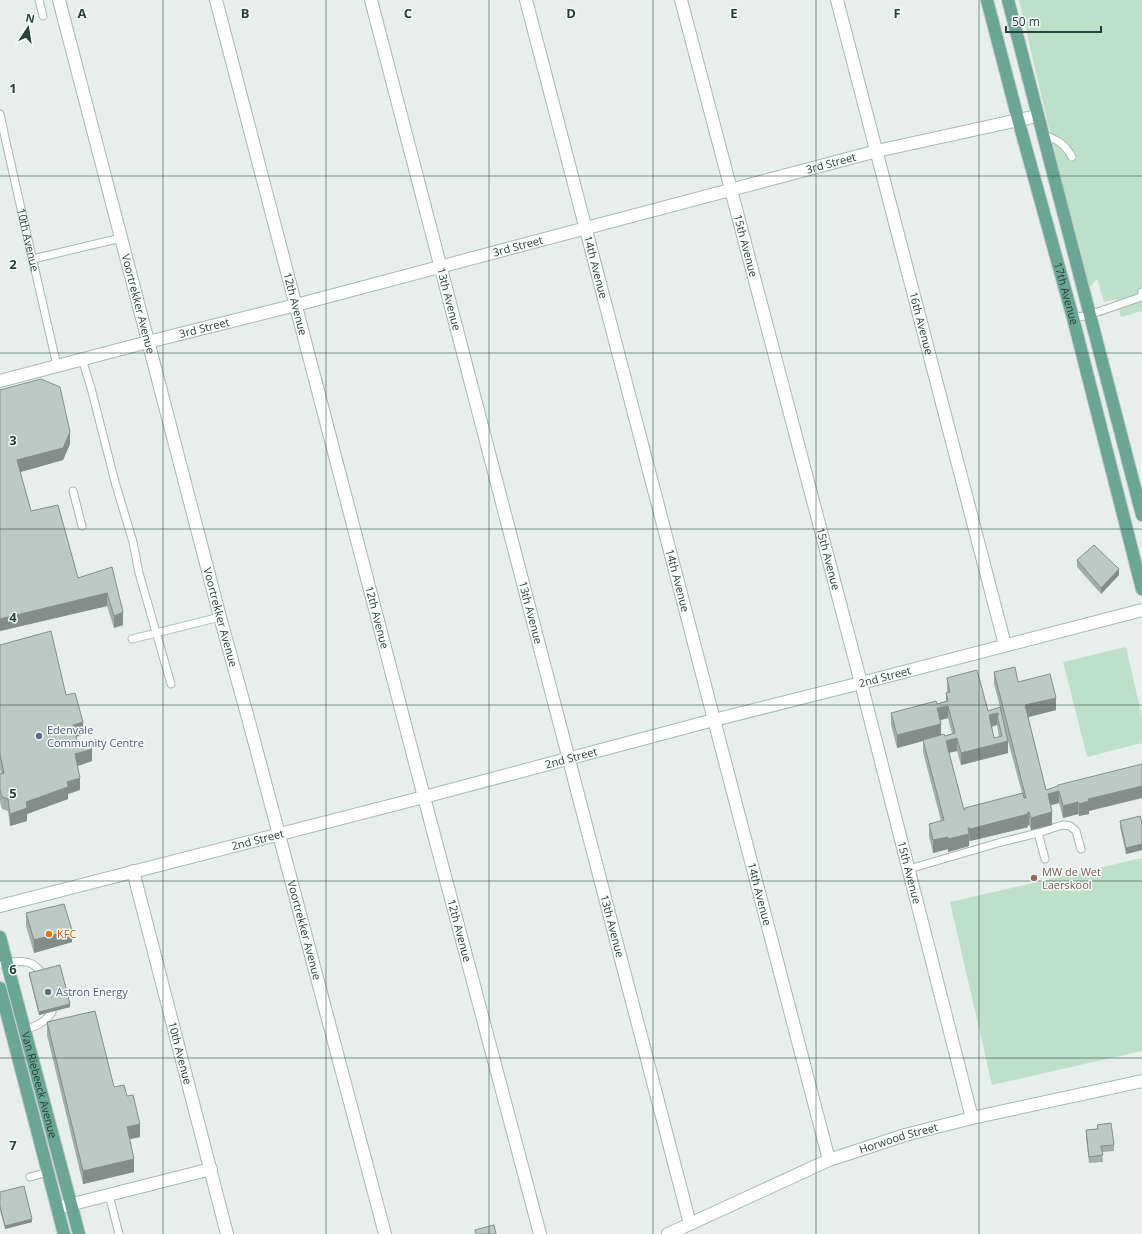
<svg xmlns="http://www.w3.org/2000/svg" width="1142" height="1234" font-family="'Open Sans',sans-serif">
<rect width="100%" height="100%" fill="#e6efeb"/>
<path fill="#bfe0c8" d="M 1019,0 L 1142,0 L 1142,311 L 1121,317 L 1116,299 L 1104,302 L 1097,279 L 1089,288 L 1057,162 Z
M 1126,647 L 1142,717 L 1142,743 L 1087,757 L 1063,662 Z
M 1142,858 L 1142,1051 L 992,1085 L 950,902 Z"/>
<g fill="none" stroke-linecap="round" stroke-linejoin="round">
<defs>
<g id="lane">
<path d="M 39,0 L 43,16"/>
<path id="s1" d="M 0,114 C 18,198 38,282 57,366"/>
<path d="M 1043,135 C 1057,139 1065,144 1072,157"/>
<path d="M 33,259 L 121,238"/>
<path d="M 1073,318 L 1089,315 L 1141,297 L 1142,292"/>
<path d="M 82,359 L 91,388 L 115,482 L 133,542 L 139,573 L 171,684"/>
<path d="M 73,491 L 82,526"/>
<path d="M 132,639 L 220,617"/>
<path d="M 1038,833 L 1045,859"/>
<path d="M 909,869 L 998,843 L 1038,833 L 1056,827 L 1063,825 L 1070,826 L 1076,831 L 1081,849"/>
<path d="M 0,964 C 9,962 24,960 32,964 C 36,966 39,970 42,973"/>
<path d="M 24,1030 C 36,1026 45,1023 52,1012"/>
<path d="M 30,1177 L 48,1172"/>
<path d="M 109,1195 L 119,1234"/>
</g>
<g id="street">
<path id="s2" d="M 59,0 L 220,617 L 248,718 L 385,1234"/>
<path id="s3" d="M 216,0 L 424,797 L 540,1234"/>
<path id="s4" d="M 371,0 L 690,1224"/>
<path id="s5" d="M 526,0 L 829,1160"/>
<path id="s6" d="M 681,0 L 861,683 L 972,1118"/>
<path id="s7" d="M 837,0 L 1005,645"/>
<path id="s8" d="M 0,381 L 148,342 L 296,305 L 877,151 L 1037,116"/>
<path id="s9" d="M 133,871 L 227,1234"/>
<path d="M 57,1208 L 211,1169"/>
</g>
<g id="secondary">
<path id="s10" d="M 0,906 L 424,797 L 710,721 L 861,683 L 1142,610"/>
<path id="s11" d="M 668,1234 L 829,1160 L 905,1135 L 972,1118 L 1142,1081"/>
</g>
<g id="primary">
<path id="s12" d="M 987,0 L 1018,119 L 1073,318 L 1142,589"/>
<path d="M 1008,0 C 1052,172 1096,344 1142,515"/>
<path id="s13" d="M 0,937 L 79,1234"/>
<path d="M 0,988 L 64,1234"/>
</g>
</defs>
<use href="#lane" stroke="#a8b8b2" stroke-width="9"/>
<use href="#street" stroke="#a8b8b2" stroke-width="14"/>
<use href="#secondary" stroke="#a4bbb3" stroke-width="14"/>
<use href="#primary" stroke="#c2cac8" stroke-width="14"/>
<use href="#lane" stroke="#fff" stroke-width="7"/>
<use href="#street" stroke="#fff" stroke-width="12"/>
<use href="#secondary" stroke="#fff" stroke-width="12"/>
<use href="#primary" stroke="#6aa596" stroke-width="12"/>
</g>
<path fill="#a1aea9" fill-rule="evenodd" d="M 0,390 L 70,444 L 63,460 L 20,472 L 31,511 L 78,578 L 112,567 L 123,625 L 114,628 L 107,606 L 0,631 Z
M 1077,560 L 1119,575 L 1101,594 L 1077,567 Z
M 0,645 L 66,695 L 83,735 L 76,737 L 78,745 L 92,761 L 77,766 L 80,790 L 68,794 L 68,799 L 27,814 L 27,821 L 10,826 L 8,811 L 2,809 L 0,802 L 0,774 L 1,774 L 0,768 Z
M 994,672 L 1018,682 L 1056,710 L 1028,717 L 1046,790 L 1058,787 L 1058,785 L 1089,811 L 1089,814 L 1079,816 L 1078,814 L 1063,818 L 1059,803 L 1051,805 L 1052,825 L 1031,830 L 1029,825 L 1028,825 L 1028,827 L 970,841 L 969,840 L 969,846 L 948,852 L 948,849 L 933,853 L 929,836 L 929,824 L 941,821 L 923,752 L 923,741 L 897,748 L 891,725 L 891,713 L 937,704 L 946,701 L 946,693 L 947,693 L 947,678 L 988,711 L 1000,707 L 994,684 ZM 948,718 L 952,734 L 945,736 L 941,735 L 940,720 ZM 997,725 L 999,737 L 994,738 L 992,727 ZM 1008,741 L 1022,793 L 965,808 L 965,810 L 964,810 L 949,753 L 957,751 L 961,765 L 1008,753 Z
M 1120,821 L 1142,823 L 1142,850 L 1126,854 L 1120,827 Z
M 26,913 L 72,942 L 34,953 L 26,926 Z
M 29,973 L 70,1007 L 39,1015 L 29,976 Z
M 47,1022 L 114,1087 L 127,1096 L 140,1137 L 129,1139 L 134,1172 L 83,1184 L 47,1035 Z
M 1097,1125 L 1114,1145 L 1114,1151 L 1102,1152 L 1103,1162 L 1089,1163 L 1086,1137 L 1086,1130 L 1097,1129 Z
M 0,1192 L 32,1222 L 5,1229 L 0,1210 Z"/>
<path fill="#838d89" d="M 70,432 L 70,444 L 63,460 L 17,473 L 17,460 Z
M 1119,569 L 1119,575 L 1101,594 L 1101,588 Z
M 107,593 L 107,606 L 0,631 L 0,619 Z
M 123,612 L 123,625 L 114,628 L 114,616 Z
M 1056,698 L 1056,710 L 1025,718 L 1025,705 Z
M 948,706 L 948,718 L 937,721 L 937,708 Z
M 998,713 L 998,721 L 997,715 L 997,725 L 989,727 L 989,715 Z
M 83,722 L 83,735 L 73,737 L 73,725 Z
M 941,724 L 941,736 L 897,748 L 897,735 Z
M 957,738 L 957,751 L 946,753 L 946,741 Z
M 1008,741 L 1008,753 L 961,765 L 961,753 Z
M 92,749 L 92,761 L 75,767 L 75,754 Z
M 80,778 L 80,790 L 68,794 L 68,799 L 27,814 L 27,821 L 10,826 L 10,814 L 26,802 L 67,782 Z
M 1142,786 L 1142,798 L 1089,811 L 1089,814 L 1079,816 L 1079,804 L 1088,799 Z
M 1059,791 L 1059,803 L 1048,806 L 1048,794 Z
M 1078,802 L 1078,814 L 1063,818 L 1063,806 Z
M 1029,812 L 1029,825 L 1028,825 L 1028,827 L 970,841 L 970,829 Z
M 1052,812 L 1052,825 L 1031,830 L 1031,818 Z
M 968,828 L 970,828 L 969,846 L 948,852 L 948,839 Z
M 948,837 L 948,849 L 933,853 L 933,840 Z
M 1142,844 L 1142,850 L 1126,854 L 1126,848 Z
M 72,930 L 72,942 L 34,953 L 34,940 Z
M 70,1004 L 70,1007 L 39,1015 L 39,1012 Z
M 140,1124 L 140,1137 L 127,1140 L 127,1127 Z
M 134,1159 L 134,1172 L 83,1184 L 83,1171 Z
M 32,1219 L 32,1222 L 5,1229 L 5,1226 Z"/>
<path fill="#bbcac4" stroke="#838d89" fill-rule="evenodd" d="M 41,379 L 60,387 L 70,432 L 63,448 L 17,460 L 31,511 L 58,505 L 78,578 L 112,567 L 123,612 L 114,616 L 107,593 L 0,619 L 0,390 Z
M 1094,545 L 1119,569 L 1101,588 L 1077,560 Z
M 51,631 L 66,695 L 75,693 L 83,722 L 73,725 L 78,745 L 90,742 L 92,749 L 75,754 L 80,778 L 67,782 L 68,787 L 26,802 L 27,808 L 10,814 L 8,799 L 2,797 L 0,790 L 0,774 L 4,773 L 0,755 L 0,645 Z
M 1015,667 L 1018,682 L 1050,674 L 1056,698 L 1025,705 L 1046,790 L 1058,786 L 1058,785 L 1142,764 L 1142,786 L 1088,799 L 1089,801 L 1079,804 L 1078,802 L 1063,806 L 1059,791 L 1048,794 L 1052,812 L 1031,818 L 1029,812 L 1028,812 L 1028,814 L 970,829 L 970,828 L 968,828 L 969,834 L 948,839 L 948,837 L 933,840 L 929,824 L 944,820 L 923,740 L 944,734 L 945,736 L 955,733 L 948,706 L 937,708 L 941,724 L 897,735 L 891,713 L 936,701 L 937,704 L 948,701 L 946,693 L 950,692 L 947,678 L 977,670 L 988,711 L 1000,707 L 1008,741 L 961,753 L 957,738 L 946,741 L 964,810 L 965,810 L 965,808 L 1023,793 L 1024,798 L 1026,798 L 994,672 ZM 998,713 L 999,714 L 997,715 L 1002,736 L 994,738 L 989,715 Z
M 1140,816 L 1142,823 L 1142,844 L 1126,848 L 1120,821 Z
M 64,904 L 72,930 L 34,940 L 26,913 Z
M 60,965 L 70,1004 L 39,1012 L 29,973 Z
M 95,1011 L 114,1087 L 124,1085 L 127,1096 L 133,1095 L 140,1124 L 127,1127 L 134,1159 L 83,1171 L 47,1022 Z
M 1111,1123 L 1114,1145 L 1101,1146 L 1103,1155 L 1089,1157 L 1086,1130 L 1098,1129 L 1097,1125 Z
M 24,1186 L 32,1219 L 5,1226 L 0,1206 L 0,1192 Z
M 494,1225 L 496,1234 L 476,1234 L 475,1230 Z"/>
<path fill="none" stroke="#24423a" stroke-width="1" stroke-opacity="0.55" d="M 163,0 L 163,1234M 326,0 L 326,1234M 489,0 L 489,1234M 653,0 L 653,1234M 816,0 L 816,1234M 979,0 L 979,1234M 0,176 L 1142,176M 0,353 L 1142,353M 0,529 L 1142,529M 0,705 L 1142,705M 0,881 L 1142,881M 0,1058 L 1142,1058"/>
<g fill="#5c6f8a" stroke="#f7fbf9" stroke-width="1.5">
<circle cx="39" cy="736" r="4"/>
<circle cx="48" cy="992" r="4"/>
</g>
<circle fill="#8d6e63" stroke="#f7fbf9" stroke-width="1.5" cx="1034" cy="878" r="4"/>
<circle fill="#e8710a" stroke="#f7fbf9" stroke-width="1.5" cx="49" cy="934" r="4"/>
<g text-anchor="middle" stroke-width="3" stroke-linejoin="round" paint-order="stroke">
<g font-size="11" fill="#24423a" stroke="#f7fbf9">
<text dy="4" stroke="none"><textPath href="#s8" startOffset="859">3rd Street</textPath></text>
<text dy="4" stroke="none"><textPath href="#s1" startOffset="129">10th Avenue</textPath></text>
<text dy="4" stroke="none"><textPath href="#s6" startOffset="254">15th Avenue</textPath></text>
<text dy="4" stroke="none"><textPath href="#s8" startOffset="535">3rd Street</textPath></text>
<text dy="4" stroke="none"><textPath href="#s5" startOffset="276">14th Avenue</textPath></text>
<text dy="4" stroke="none"><textPath href="#s12" startOffset="304">17th Avenue</textPath></text>
<text dy="4" stroke="none"><textPath href="#s4" startOffset="309">13th Avenue</textPath></text>
<text dy="4" stroke="none"><textPath href="#s2" startOffset="314">Voortrekker Avenue</textPath></text>
<text dy="4" stroke="none"><textPath href="#s3" startOffset="314">12th Avenue</textPath></text>
<text dy="4" stroke="none"><textPath href="#s7" startOffset="334">16th Avenue</textPath></text>
<text dy="4" stroke="none"><textPath href="#s8" startOffset="211">3rd Street</textPath></text>
<text dy="4" stroke="none"><textPath href="#s6" startOffset="578">15th Avenue</textPath></text>
<text dy="4" stroke="none"><textPath href="#s5" startOffset="600">14th Avenue</textPath></text>
<text dy="4" stroke="none"><textPath href="#s4" startOffset="633">13th Avenue</textPath></text>
<text dy="4" stroke="none"><textPath href="#s2" startOffset="638">Voortrekker Avenue</textPath></text>
<text dy="4" stroke="none"><textPath href="#s3" startOffset="638">12th Avenue</textPath></text>
<text dy="4" stroke="none"><textPath href="#s10" startOffset="914">2nd Street</textPath></text>
<text dy="4" stroke="none"><textPath href="#s10" startOffset="590">2nd Street</textPath></text>
<text dy="4" stroke="none"><textPath href="#s10" startOffset="266">2nd Street</textPath></text>
<text dy="4" stroke="none"><textPath href="#s6" startOffset="902">15th Avenue</textPath></text>
<text dy="4" stroke="none"><textPath href="#s5" startOffset="924">14th Avenue</textPath></text>
<text dy="4" stroke="none"><textPath href="#s4" startOffset="957">13th Avenue</textPath></text>
<text dy="4" stroke="none"><textPath href="#s2" startOffset="962">Voortrekker Avenue</textPath></text>
<text dy="4" stroke="none"><textPath href="#s3" startOffset="962">12th Avenue</textPath></text>
<text dy="4" stroke="none"><textPath href="#s9" startOffset="188">10th Avenue</textPath></text>
<text dy="4" stroke="none"><textPath href="#s13" startOffset="153">Van Riebeeck Avenue</textPath></text>
<text dy="4" stroke="none"><textPath href="#s11" startOffset="250">Horwood Street</textPath></text>
</g>
<g font-size="11" fill="#4e5e75" stroke="#f7fbf9" text-anchor="start">
<text x="47" y="734">Edenvale<tspan x="47" dy="13">Community Centre</tspan></text>
<text x="56" y="996">Astron Energy</text>
</g>
<g font-size="11" fill="#785e54" stroke="#f7fbf9" text-anchor="start">
<text x="1042" y="876">MW de Wet<tspan x="1042" dy="13">Laerskool</tspan></text>
</g>
<g font-size="11" fill="#c56008" stroke="#f7fbf9" text-anchor="start">
<text x="57" y="938">KFC</text>
</g>
</g>
<g font-size="13" text-anchor="middle" font-weight="bold" fill="#24423a" stroke="#f7fbf9" stroke-width="3" stroke-linejoin="round" paint-order="stroke">
<text x="82" y="18">A</text>
<text x="245" y="18">B</text>
<text x="408" y="18">C</text>
<text x="571" y="18">D</text>
<text x="734" y="18">E</text>
<text x="897" y="18">F</text>
<text x="13" y="93">1</text>
<text x="13" y="269">2</text>
<text x="13" y="445">3</text>
<text x="13" y="622">4</text>
<text x="13" y="798">5</text>
<text x="13" y="974">6</text>
<text x="13" y="1150">7</text>
</g>
<g transform="translate(28 28) rotate(12)" stroke="#f7fbf9" stroke-width="3" paint-order="stroke">
<path d="M0-3L7 15L0 10L-7 15Z" fill="#24423a"/>
<text y="-6" font-size="11" font-weight="bold" text-anchor="middle" fill="#24423a">N</text>
</g>
<path d="M1006 26v6h95v-6" fill="none" stroke="#24423a" stroke-width="2"/>
<text x="1012" y="26" font-size="12" fill="#24423a" stroke="#f7fbf9" stroke-width="3" paint-order="stroke">50 m</text>
</svg>
